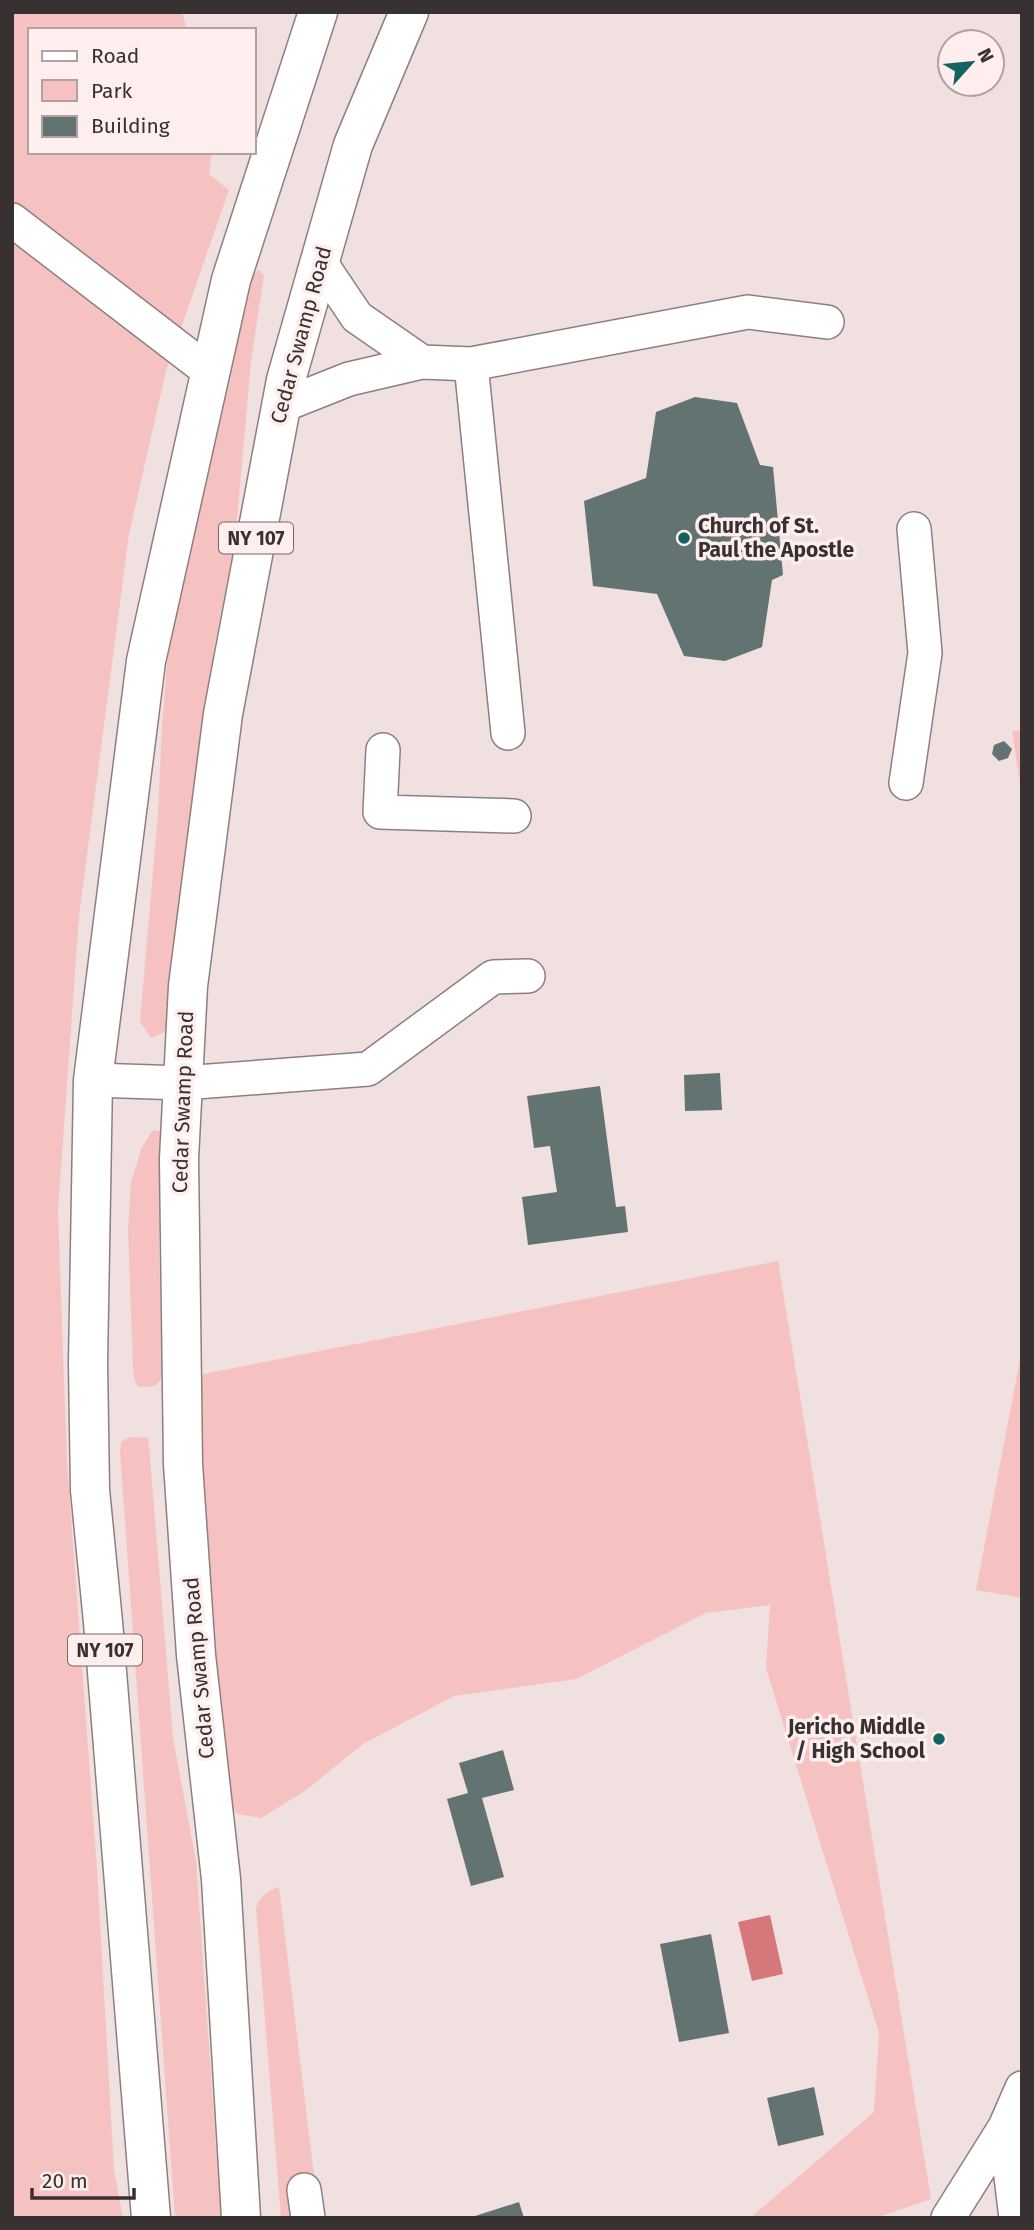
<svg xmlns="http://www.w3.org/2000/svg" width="1034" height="2230" font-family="'Fira Sans',sans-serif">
<rect width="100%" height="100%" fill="#f1e0e0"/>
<path fill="#f6c1c1" d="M 12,12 L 182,12 L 187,30 L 30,30 L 30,152 L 212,152 L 209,174 L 229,190 L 166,371 L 129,534 L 79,916 L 58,1211 L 67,1463 L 97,1869 L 114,2170 L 123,2218 L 12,2218 Z
M 259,270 L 264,275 L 251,361 L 235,542 L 214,648 L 170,1024 L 166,1032 L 151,1038 L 140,1022 L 158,813 L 162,726 L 170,631 L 215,417 L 254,274 Z
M 1022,730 L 1022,796 L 1012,731 Z
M 153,1130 L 163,1132 L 165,1138 L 159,1242 L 162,1376 C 158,1388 150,1387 139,1387 L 135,1382 L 133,1369 L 128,1230 L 131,1182 L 142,1147 Z
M 778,1261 L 931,2199 L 876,2218 L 750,2218 L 874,2112 L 879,2033 L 766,1668 L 770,1605 L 706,1613 L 576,1679 L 454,1696 L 363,1744 L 305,1791 L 261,1818 L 237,1814 L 222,1792 L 188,1377 Z
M 1022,1349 L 1022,1598 L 976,1590 Z
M 130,1437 L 148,1438 L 149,1445 L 173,1738 L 196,1861 L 221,2218 L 175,2218 L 120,1452 L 121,1442 Z
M 279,1887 L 316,2192 L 291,2218 L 281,2218 L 256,1908 C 261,1895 266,1891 279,1887 Z"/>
<path fill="#d6787b" d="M 770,1915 L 783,1974 L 752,1981 L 738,1922 Z"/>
<path fill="#637372" d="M 695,397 L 737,403 L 760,465 L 773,467 L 783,575 L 772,580 L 762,647 L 725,661 L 684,656 L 657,594 L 593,586 L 584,501 L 646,478 L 656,412 Z
M 1004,741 L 1012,749 L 1008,758 L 999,761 L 992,754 L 994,745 Z
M 720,1073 L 722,1110 L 685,1111 L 684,1075 Z
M 600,1086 L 616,1207 L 625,1206 L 628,1232 L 528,1245 L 522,1197 L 557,1192 L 550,1146 L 534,1148 L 527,1096 Z
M 503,1750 L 514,1790 L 482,1798 L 504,1877 L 471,1886 L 447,1799 L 468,1793 L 459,1763 Z
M 711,1934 L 729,2033 L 679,2042 L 660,1944 Z
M 814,2087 L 824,2135 L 778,2146 L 767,2098 Z
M 519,2202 L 524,2218 L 472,2218 L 472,2217 Z"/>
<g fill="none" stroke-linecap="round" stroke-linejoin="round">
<defs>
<path id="minor" d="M 12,220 L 210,372
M 320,262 L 357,317 L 422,362
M 471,364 L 508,733
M 281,406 L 349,379 L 422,362 L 471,364 L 748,312 L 827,322
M 383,750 L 380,812 L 514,816
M 906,783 L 925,653 L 914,529
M 93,1080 L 183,1083 L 368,1069 L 493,977 L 528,976
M 1005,2127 L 1016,2218
M 304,2190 L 308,2218
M 948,2218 L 1005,2127 L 1022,2088"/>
<path id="major" d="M 151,2218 L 103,1622 L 90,1490 L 88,1363 L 93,1080 L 146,661 L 231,280 L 318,12
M 241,2218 L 221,1879 L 196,1655 L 183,1464 L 179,1159 L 188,986 L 223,714 L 286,380 L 353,145 L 409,12"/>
</defs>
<use href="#minor" stroke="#8e7f7f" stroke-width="36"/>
<use href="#major" stroke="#8e7f7f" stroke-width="41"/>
<use href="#minor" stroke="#fff" stroke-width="33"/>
<use href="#major" stroke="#fff" stroke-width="38"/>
</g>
<g fill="#146363" stroke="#feeeed" stroke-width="2.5">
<circle cx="684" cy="538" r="7"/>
<circle cx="939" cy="1739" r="7"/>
</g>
<g text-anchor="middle" stroke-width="7" stroke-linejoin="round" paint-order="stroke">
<g fill="#feeeed" stroke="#736a69" stroke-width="2">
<rect x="219" y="522.5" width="74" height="31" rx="5"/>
<rect x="68" y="1634.5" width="74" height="31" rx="5"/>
</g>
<g font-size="19" font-weight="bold" fill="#373131">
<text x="256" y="545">NY 107</text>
<text x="105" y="1657">NY 107</text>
</g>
<g font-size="21" fill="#373131" stroke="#feeeed">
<text transform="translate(301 335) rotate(-75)" y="7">Cedar Swamp Road</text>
<text transform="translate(183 1102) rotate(-88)" y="7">Cedar Swamp Road</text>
<text transform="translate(199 1668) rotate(-95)" y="7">Cedar Swamp Road</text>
</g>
<g font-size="21" font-weight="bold" fill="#373131" stroke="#feeeed" text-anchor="start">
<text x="698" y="533">Church of St.<tspan x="698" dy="24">Paul the Apostle</tspan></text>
<text x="925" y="1734" text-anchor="end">Jericho Middle<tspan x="925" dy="24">/ High School</tspan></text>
</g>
</g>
<rect width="1034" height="2230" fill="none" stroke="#373131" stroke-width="28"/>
<rect x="28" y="28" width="228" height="126" fill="#feeeed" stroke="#aea2a2" stroke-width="2"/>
<rect x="42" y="51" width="35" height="10" fill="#ffffff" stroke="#aea2a2" stroke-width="2"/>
<text x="91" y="63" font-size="21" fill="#373131">Road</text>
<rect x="42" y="80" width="35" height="21" fill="#f6c1c1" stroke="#aea2a2" stroke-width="2"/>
<text x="91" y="98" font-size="21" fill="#373131">Park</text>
<rect x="42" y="116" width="35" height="21" fill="#637372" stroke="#aea2a2" stroke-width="2"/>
<text x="91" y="133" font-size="21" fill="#373131">Building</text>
<g transform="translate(971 63) rotate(63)"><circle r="33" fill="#feeeed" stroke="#aea2a2" stroke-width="2"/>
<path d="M0-5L12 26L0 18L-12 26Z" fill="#146363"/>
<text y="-10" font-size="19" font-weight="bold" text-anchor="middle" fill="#373131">N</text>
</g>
<path d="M32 2188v10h102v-10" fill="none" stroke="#373131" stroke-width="3.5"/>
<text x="42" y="2188" font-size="21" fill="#373131" stroke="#feeeed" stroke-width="5" paint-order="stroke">20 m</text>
</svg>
